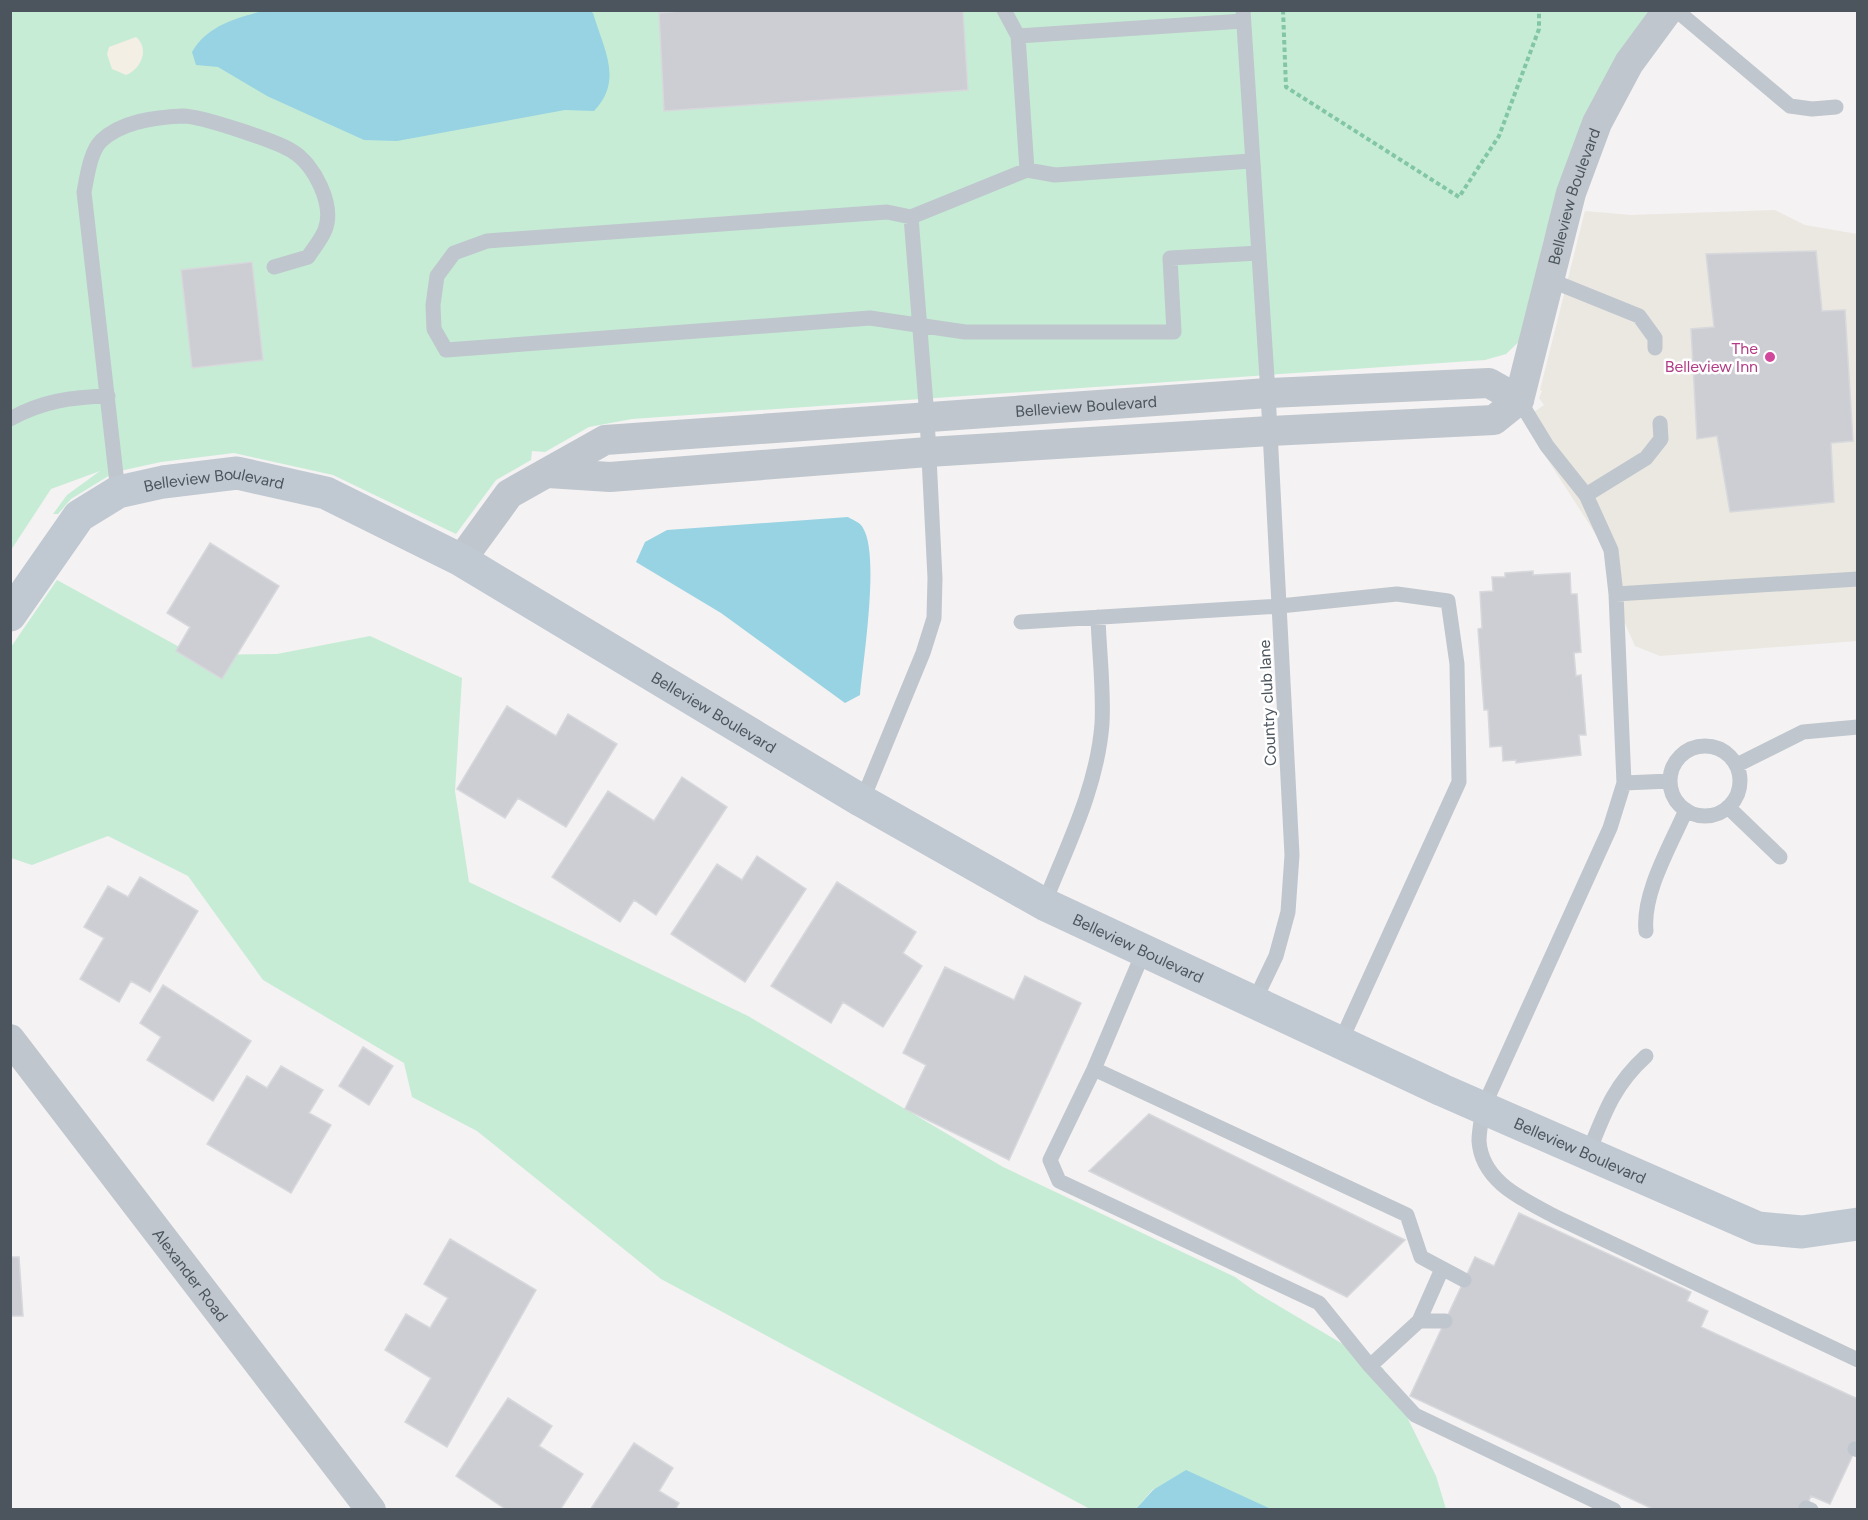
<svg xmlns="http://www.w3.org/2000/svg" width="1868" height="1520" font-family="Figtree,sans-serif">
<rect width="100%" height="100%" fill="#f4f2f2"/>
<path fill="#eae8e0" d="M 1775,210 L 1805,225 L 1857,234 L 1857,641 L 1660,656 L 1635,646 L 1623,619 L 1611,558 L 1526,426 L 1534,412 L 1544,405 L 1539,398 L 1542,391 L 1540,390 L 1585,211 L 1631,215 Z"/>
<path fill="#c6ecd5" d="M 11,11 L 1650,11 L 1576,141 L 1543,242 L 1526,335 L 1506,354 L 1485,360 L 632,419 L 589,427 L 545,452 L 532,451 L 531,460 L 496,480 L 456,534 L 333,475 L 234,453 L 161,462 L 115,472 L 71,499 L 58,514 L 53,514 L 67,495 L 100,471 L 51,489 L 11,550 Z
M 57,580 L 194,655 L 277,654 L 370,636 L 462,678 L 455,791 L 469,882 L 748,1016 L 1003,1167 L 1235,1277 L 1257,1293 L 1383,1368 L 1436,1476 L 1446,1509 L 1271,1509 L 1244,1499 L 1153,1489 L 1136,1509 L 1090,1509 L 661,1279 L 477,1131 L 412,1097 L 404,1063 L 263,980 L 188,876 L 108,836 L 32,865 L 11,858 L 11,647 Z"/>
<path fill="#f3efe5" d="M 136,37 C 150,49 141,69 126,75 L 112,69 L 107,54 L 109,47 Z"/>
<path fill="#98d3e3" d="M 588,10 L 593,13 C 603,48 624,80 594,111 L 565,110 L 397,141 L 364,140 L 267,96 L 218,67 L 196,65 L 192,52 C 207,26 234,19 262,11 Z
M 848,517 C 853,520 861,523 863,528 C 880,555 863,661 860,695 L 845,703 L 721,613 L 636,562 L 645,542 L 667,530 Z
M 1186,1470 L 1271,1509 L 1136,1509 L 1153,1490 Z"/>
<path fill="#cdced4" stroke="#d7d8dc" stroke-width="1.5" d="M 690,10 L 963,10 L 968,90 L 664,111 L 659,13 Z
M 1816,251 L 1822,311 L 1845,310 L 1853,441 L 1831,443 L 1834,502 L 1730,512 L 1717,436 L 1697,439 L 1691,329 L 1714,327 L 1706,254 Z
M 252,262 L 263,360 L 192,368 L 181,270 Z
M 210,543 L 279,586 L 222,679 L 176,651 L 190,627 L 167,613 Z
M 1533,571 L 1533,575 L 1570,573 L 1571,594 L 1577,594 L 1581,652 L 1574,653 L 1576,676 L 1581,675 L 1586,735 L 1579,735 L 1581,755 L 1516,763 L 1516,760 L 1503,761 L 1502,746 L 1490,747 L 1488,710 L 1484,710 L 1478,629 L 1482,628 L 1480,592 L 1493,591 L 1492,577 L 1505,577 L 1505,573 Z
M 507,706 L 556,736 L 568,714 L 617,744 L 566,827 L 518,798 L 505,818 L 457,789 Z
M 682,777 L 727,807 L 656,915 L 634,900 L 620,922 L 552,877 L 608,791 L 654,821 Z
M 757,856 L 806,889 L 745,982 L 671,934 L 717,864 L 742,880 Z
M 140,877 L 198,911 L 150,992 L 131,981 L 119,1002 L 80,979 L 104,938 L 84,927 L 108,886 L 128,897 Z
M 837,882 L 916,932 L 903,953 L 922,966 L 883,1027 L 843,1002 L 831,1023 L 771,986 Z
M 945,967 L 1014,1000 L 1025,976 L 1081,1003 L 1009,1160 L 905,1109 L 926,1065 L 903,1053 Z
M 163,985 L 251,1041 L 213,1101 L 147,1060 L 161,1037 L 140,1023 Z
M 363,1047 L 393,1066 L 369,1105 L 339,1086 Z
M 281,1066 L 323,1090 L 309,1113 L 331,1125 L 291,1193 L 207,1144 L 247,1076 L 267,1088 Z
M 1149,1114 L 1405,1240 L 1347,1297 L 1089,1171 Z
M 1519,1213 L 1691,1292 L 1687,1301 L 1708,1311 L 1701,1327 L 1858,1399 L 1858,1444 L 1830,1504 L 1811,1496 L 1805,1510 L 1655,1510 L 1410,1396 L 1475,1257 L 1494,1266 Z
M 450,1239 L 536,1290 L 447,1447 L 405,1422 L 431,1378 L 385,1350 L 406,1314 L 430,1328 L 448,1298 L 424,1284 Z
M 10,1257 L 19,1257 L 23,1316 L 10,1316 Z
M 508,1398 L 552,1426 L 539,1446 L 583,1474 L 560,1510 L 507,1510 L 456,1476 Z
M 634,1443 L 673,1468 L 659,1491 L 679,1503 L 675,1510 L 590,1510 Z"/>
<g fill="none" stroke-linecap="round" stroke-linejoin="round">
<path stroke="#82c6a6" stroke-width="4" stroke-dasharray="4.5 3" stroke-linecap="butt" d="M 1283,10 L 1286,87 L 1459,197 L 1499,136 L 1539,29 L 1539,10"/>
<path stroke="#bfc6cd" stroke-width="15" d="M 1004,10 L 1018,36 L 1027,170
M 1243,10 L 1268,393 L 1292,855 L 1288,912 L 1276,956 L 1253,1004
M 1676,10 L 1790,106 L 1812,109 L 1836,107
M 1018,36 L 1243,21
M 1251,161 L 1055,175 L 1027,170 L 911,217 L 887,212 L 487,241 L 454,253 L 437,276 L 433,305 L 434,329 L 446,350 L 870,318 L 965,332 L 1174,332 L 1170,258 L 1259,253
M 1550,280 L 1639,316 L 1655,338 L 1655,348
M 1519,400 L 1547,446 L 1586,495 L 1611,550 L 1616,594 L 1624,783 L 1610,828 L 1483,1108 C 1482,1118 1479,1130 1479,1141 C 1482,1183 1525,1200 1556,1217 L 1858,1360
M 10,419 C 42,401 72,397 108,396
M 118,492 L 84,192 C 87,177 90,152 101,141 C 122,121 156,117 183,116 C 201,116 276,141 292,151 C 314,164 335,205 325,230 C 321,240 313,249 308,257 L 274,267
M 1586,495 L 1646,458 L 1661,439 L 1660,423
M 1616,594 L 1858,579
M 1021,622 L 1280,606 L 1397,594 L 1448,601 L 1457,664 L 1459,782 L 1340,1043
M1670 781a35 35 0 1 1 70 0a35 35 0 1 1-70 0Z
M 1737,765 L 1803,732 L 1858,727
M 1624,783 L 1670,781
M 862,801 L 923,653 L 934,618 L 935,578 L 927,417 L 911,217
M 1728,807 L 1780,857
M 1044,904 C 1067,846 1097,788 1102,724 C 1104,689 1099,652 1098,617
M 1646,931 C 1642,893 1671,845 1686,810
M 1143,953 L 1094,1069 L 1050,1160 L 1059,1181 L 1319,1303 L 1370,1366 L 1415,1415 L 1614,1510
M 1094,1069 L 1407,1215 L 1421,1257 L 1464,1280
M 1588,1154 C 1604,1114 1613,1086 1646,1056
M 1419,1321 L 1442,1269
M 1370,1366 L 1419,1321 L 1445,1321
M 1855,1449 L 1858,1450
M 1806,1508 L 1811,1510"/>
<g stroke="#bfc6cd" stroke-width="30">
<path id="s1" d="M 548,473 L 610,477 L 928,452 L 1270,431 L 1494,420 L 1519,400 L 1571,193 L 1597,123 L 1629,63 L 1668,10"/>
<path id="s2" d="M 461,560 L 509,494 L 605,440 L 1268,393 L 1489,383 L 1519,400"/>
<path id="s3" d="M 10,1039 L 371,1510"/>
</g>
<path stroke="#c0c8d1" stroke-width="33" id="s4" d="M 10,615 L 79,516 L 118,492 L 163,482 L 237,473 L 326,493 L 461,560 L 862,801 L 1044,904 L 1442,1090 L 1758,1228 L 1802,1232 L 1858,1224"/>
</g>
<circle fill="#d1479c" stroke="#fff" stroke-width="2" cx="1770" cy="357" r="6"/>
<g text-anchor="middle" stroke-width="5" stroke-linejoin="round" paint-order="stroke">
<g font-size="16" fill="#4c555d" stroke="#fff">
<text dy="6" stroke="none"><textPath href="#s1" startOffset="1191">Belleview Boulevard</textPath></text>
<text dy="6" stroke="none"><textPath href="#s2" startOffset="674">Belleview Boulevard</textPath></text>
<text dy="6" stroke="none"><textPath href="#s4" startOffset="264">Belleview Boulevard</textPath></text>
<text transform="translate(1267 703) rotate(-93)" y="6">Country club lane</text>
<text dy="6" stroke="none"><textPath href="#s4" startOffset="824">Belleview Boulevard</textPath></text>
<text dy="6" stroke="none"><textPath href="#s4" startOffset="1310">Belleview Boulevard</textPath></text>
<text dy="6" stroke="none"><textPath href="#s4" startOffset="1796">Belleview Boulevard</textPath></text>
<text dy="6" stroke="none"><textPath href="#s3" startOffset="297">Alexander Road</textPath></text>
</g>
<g font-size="16" fill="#b23c85" stroke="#fff" text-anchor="end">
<text x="1758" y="354">The<tspan x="1758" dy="18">Belleview Inn</tspan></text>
</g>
</g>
<rect width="1868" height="1520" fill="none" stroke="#4c555d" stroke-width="24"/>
</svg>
